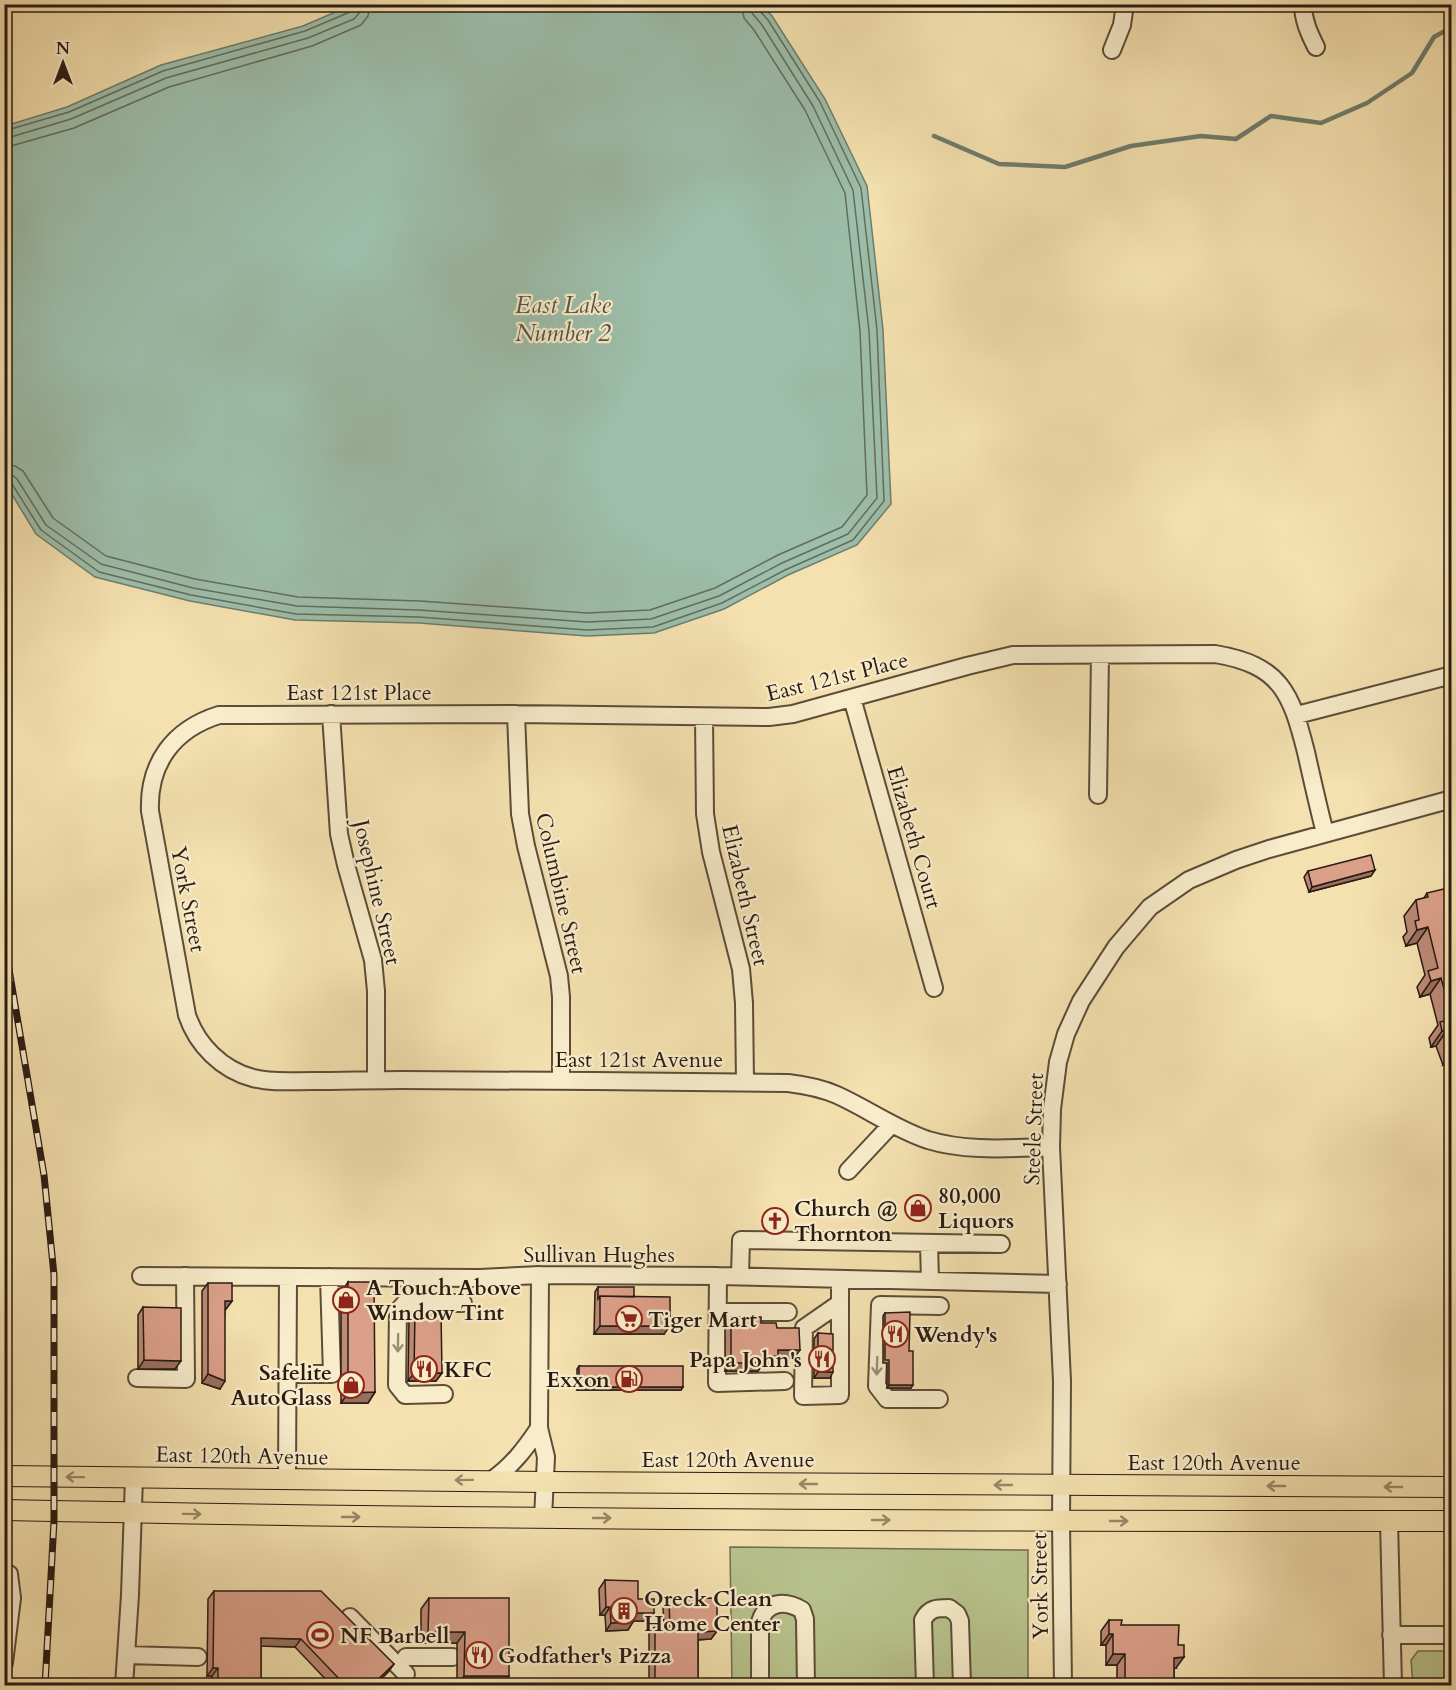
<svg xmlns="http://www.w3.org/2000/svg" width="1456" height="1690" font-family="Cardo,serif">
<rect width="100%" height="100%" fill="#f4e1af"/>
<filter id="stains"><feTurbulence type="fractalNoise" baseFrequency=".00333" numOctaves="4"/><feColorMatrix values="0 0 0 0 .2 0 0 0 0 .09 0 0 0 0 .02 0 0 0 .5 -.17"/></filter>
<radialGradient id="worn" r=".72"><stop offset=".6" stop-color="#630" stop-opacity="0"/><stop offset="1" stop-color="#630" stop-opacity=".3"/></radialGradient>
<path fill="#b8c38d" stroke="#716e50" stroke-width="1.5" d="M 730,1547 L 1028,1550 L 1028,1685 L 732,1685 Z
M 1418,1651 L 1451,1651 L 1451,1685 L 1413,1685 L 1411,1660 Z"/>
<path fill="#9cbeaa" stroke="#6e7c6d" stroke-width="1.5" d="M 354,4 L 761,4 L 772,16 L 825,99 L 867,186 L 883,330 L 891,504 L 857,545 L 788,575 L 724,609 L 654,633 L 587,636 L 419,623 L 295,620 L 190,601 L 95,577 L 36,534 L 5,483 L 5,126 L 67,107 L 161,65 L 303,26 Z"/>
<g fill="none" stroke-linecap="round" stroke-linejoin="round">
<path stroke="#636c5e" stroke-width="1.5" d="M 4,131 L 69,112 L 163,71 L 305,31 L 350,12 L 353,4
M 4,139 L 71,119 L 166,78 L 308,38 L 354,19 L 360,12 L 361,4
M 4,148 L 74,128 L 169,87 L 312,46 L 361,25 L 368,16 L 370,4
M 4,464 L 15,466 L 23,471 L 53,518 L 106,556 L 195,579 L 298,597 L 420,601 L 587,613 L 650,610 L 715,588 L 778,555 L 842,527 L 867,495 L 860,331 L 845,193 L 805,110 L 754,30 L 744,18 L 741,4
M 4,473 L 11,474 L 17,479 L 46,525 L 101,564 L 193,588 L 297,606 L 419,610 L 587,622 L 651,619 L 719,596 L 782,563 L 848,534 L 877,498 L 869,331 L 853,190 L 813,106 L 762,25 L 752,13 L 750,4
M 4,481 L 12,484 L 41,530 L 99,572 L 191,595 L 296,614 L 419,617 L 587,630 L 653,627 L 722,603 L 785,570 L 853,540 L 884,501 L 877,330 L 861,188 L 820,102 L 768,20 L 759,10 L 757,4"/>
<path stroke="#6e7c6d" stroke-width="4.5" d="M 934,136 L 999,164 L 1065,167 L 1131,146 L 1201,136 L 1236,139 L 1271,116 L 1321,123 L 1367,103 L 1412,73 L 1434,37 L 1452,27"/>
<defs>
<path id="minor" d="M 1303,4 C 1303,20 1309,33 1316,47
M 1112,50 L 1122,25 L 1125,4
M 852,698 L 934,988
M 331,714 L 339,834 L 346,865 L 373,960 L 376,991 L 376,1080
M 516,714 L 520,814 L 526,846 L 559,976 L 561,997 L 561,1081
M 1297,715 L 1452,675
M 704,717 L 705,814 L 711,852 L 741,969 L 744,1003 L 745,1082
M 1098,795 L 1100,655
M 1051,1147 C 1011,1148 967,1152 928,1140 C 895,1129 868,1109 837,1095 C 821,1088 805,1085 788,1083 C 659,1081 531,1081 402,1080 C 372,1080 342,1081 312,1081 C 292,1081 271,1083 253,1078 C 222,1070 197,1045 187,1015 L 150,811 C 148,763 174,729 219,715 L 516,714 L 769,717 L 793,714 L 967,666 L 1013,655 L 1215,654 C 1281,665 1291,693 1306,752 C 1312,779 1318,806 1325,833
M 848,1171 L 891,1125
M 929,1243 L 930,1281
M 540,1275 L 539,1428 L 546,1457 L 543,1518
M 141,1276 L 480,1278 L 540,1275 L 718,1276 L 1058,1284
M 718,1276 L 717,1383 L 785,1381
M 740,1276 L 741,1240 L 1001,1244
M 840,1279 L 840,1395 L 803,1396 L 804,1328 L 840,1303
M 717,1312 L 788,1312
M 287,1374 L 332,1374 L 329,1277
M 137,1378 L 186,1379 L 185,1276
M 444,1394 L 405,1395 L 397,1385 L 398,1311 L 405,1303 L 463,1303
M 939,1399 L 887,1399 L 877,1386 L 880,1305 L 940,1306
M 287,1480 L 288,1277
M 492,1480 C 512,1466 525,1449 539,1428
M 1389,1521 L 1393,1686
M 4,1571 L 9,1574 L 12,1598 L 4,1663
M 350,1617 L 406,1674
M 1391,1635 L 1452,1635
M 126,1655 L 198,1657
M 406,1657 L 453,1657
M 124,1686 L 130,1595 L 134,1478
M 760,1686 L 760,1622 C 766,1601 785,1600 802,1610 L 805,1619 L 806,1686
M 925,1686 L 923,1620 C 929,1608 937,1608 949,1608 L 957,1614 L 960,1621 L 962,1686
M 1063,1686 L 1061,1521 L 1062,1381 L 1051,1147 L 1052,1109 L 1058,1062 L 1066,1034 L 1081,1001 L 1116,947 L 1150,907 L 1189,880 L 1236,860 L 1269,849 L 1452,799"/>
<path id="major" d="M 4,1476 L 544,1482 L 1452,1487
M 4,1510 C 487,1520 969,1521 1452,1521"/>
</defs>
<use href="#minor" stroke="#5c4c39" stroke-width="20"/>
<use href="#major" stroke="#2a1a12" stroke-width="22"/>
<use href="#minor" stroke="#f8eccb" stroke-width="16"/>
<use href="#major" stroke="#f4e1af" stroke-width="20"/>
<defs>
<path id="rail" d="M 4,940 L 44,1175 L 54,1275 L 54,1521 L 45,1686"/>
</defs>
<use href="#rail" stroke="#2a1a12" stroke-width="7"/>
<use href="#rail" stroke="#f8eccb" stroke-width="4.5" stroke-dasharray="14" stroke-linecap="butt"/>
</g>
<path fill="#bc8a76" stroke="#2a1a12" stroke-width="1.5" d="M 1308,871 L 1371,876 L 1309,892 L 1304,877 Z
M 1452,891 L 1452,1062 L 1443,1065 L 1436,1046 L 1431,1047 L 1429,1038 L 1438,1025 L 1430,994 L 1420,997 L 1417,987 L 1425,975 L 1417,943 L 1406,946 L 1403,937 L 1407,932 L 1404,916 L 1416,900 L 1424,898 L 1427,893 Z
M 348,1282 L 375,1392 L 368,1403 L 341,1403 L 341,1293 Z
M 208,1283 L 232,1301 L 226,1309 L 225,1309 L 220,1389 L 202,1383 L 202,1291 Z
M 598,1287 L 634,1297 L 664,1334 L 594,1334 L 595,1292 Z
M 143,1307 L 175,1369 L 138,1369 L 138,1315 Z
M 415,1311 L 442,1373 L 436,1381 L 408,1381 L 409,1319 Z
M 885,1313 L 909,1351 L 911,1388 L 887,1388 L 887,1363 L 883,1363 L 883,1316 Z
M 731,1317 L 777,1328 L 794,1358 L 777,1359 L 772,1365 L 762,1365 L 758,1371 L 725,1371 L 725,1325 Z
M 818,1333 L 830,1378 L 814,1378 L 814,1339 Z
M 579,1366 L 683,1387 L 681,1390 L 577,1390 L 577,1369 Z
M 605,1580 L 638,1599 L 648,1621 L 633,1621 L 628,1630 L 606,1631 L 605,1615 L 600,1615 L 599,1589 Z
M 214,1591 L 394,1664 L 388,1672 L 374,1686 L 332,1686 L 295,1647 L 261,1646 L 261,1686 L 212,1686 L 212,1676 L 207,1676 L 208,1599 Z
M 429,1598 L 509,1676 L 502,1686 L 457,1686 L 457,1643 L 421,1643 L 421,1609 Z
M 669,1599 L 717,1631 L 711,1639 L 698,1640 L 698,1686 L 649,1686 L 649,1634 L 655,1626 L 664,1627 L 663,1607 Z
M 1109,1620 L 1121,1625 L 1176,1668 L 1174,1668 L 1174,1686 L 1117,1686 L 1117,1665 L 1106,1665 L 1106,1645 L 1101,1645 L 1101,1631 Z"/>
<path fill="#997060" stroke="#2a1a12" stroke-width="1.5" d="M 1375,870 L 1371,876 L 1309,892 L 1312,887 Z
M 1428,927 L 1417,943 L 1406,946 L 1417,930 Z
M 1441,978 L 1430,994 L 1420,997 L 1431,981 Z
M 1447,1030 L 1436,1046 L 1431,1047 L 1442,1031 Z
M 1452,1052 L 1452,1062 L 1443,1065 Z
M 225,1301 L 232,1301 L 226,1309 L 220,1310 Z
M 600,1326 L 670,1326 L 664,1334 L 594,1334 Z
M 778,1350 L 800,1350 L 794,1358 L 777,1359 L 772,1365 L 762,1365 L 758,1371 L 725,1371 L 731,1363 L 764,1357 Z
M 144,1360 L 181,1361 L 175,1369 L 138,1369 Z
M 818,1372 L 833,1372 L 830,1378 L 814,1378 Z
M 414,1373 L 442,1373 L 436,1381 L 408,1381 Z
M 208,1374 L 225,1381 L 220,1389 L 202,1383 Z
M 889,1385 L 913,1385 L 911,1388 L 887,1388 Z
M 579,1387 L 683,1387 L 681,1390 L 577,1390 Z
M 375,1392 L 368,1403 L 341,1403 L 348,1393 Z
M 606,1607 L 610,1607 L 605,1615 L 600,1615 Z
M 633,1613 L 654,1613 L 648,1621 L 628,1621 Z
M 633,1622 L 628,1630 L 606,1631 L 611,1623 Z
M 717,1631 L 711,1639 L 692,1640 L 698,1632 Z
M 428,1632 L 465,1632 L 457,1643 L 421,1643 Z
M 1109,1634 L 1113,1634 L 1106,1645 L 1101,1645 Z
M 261,1638 L 301,1639 L 295,1647 L 256,1646 Z
M 1113,1654 L 1125,1654 L 1117,1665 L 1106,1665 Z
M 1184,1657 L 1176,1668 L 1167,1669 L 1174,1658 Z
M 394,1664 L 388,1672 L 374,1686 L 371,1686 Z
M 213,1668 L 218,1668 L 212,1676 L 207,1676 Z
M 464,1676 L 509,1676 L 502,1686 L 458,1686 Z
M 1125,1681 L 1153,1681 L 1150,1686 L 1122,1686 Z"/>
<path fill="#dba089" stroke="#2a1a12" stroke-width="1.5" d="M 1371,855 L 1375,870 L 1312,887 L 1308,871 Z
M 1448,888 L 1449,892 L 1452,891 L 1452,1017 L 1441,978 L 1431,981 L 1428,971 L 1438,968 L 1428,927 L 1417,930 L 1415,921 L 1419,920 L 1416,900 L 1428,897 L 1427,893 Z
M 1452,1019 L 1452,1041 L 1447,1030 L 1442,1031 L 1440,1022 Z
M 348,1282 L 374,1282 L 375,1392 L 348,1393 Z
M 208,1283 L 232,1283 L 232,1301 L 225,1301 L 225,1381 L 208,1374 Z
M 598,1287 L 634,1287 L 634,1297 L 600,1296 L 598,1299 Z
M 600,1296 L 670,1297 L 670,1326 L 600,1326 Z
M 143,1307 L 181,1308 L 181,1361 L 144,1360 Z
M 415,1311 L 441,1311 L 442,1373 L 414,1373 Z
M 910,1312 L 909,1351 L 913,1351 L 913,1385 L 889,1385 L 889,1360 L 885,1360 L 885,1313 Z
M 731,1317 L 761,1317 L 761,1323 L 776,1323 L 777,1328 L 799,1328 L 800,1350 L 778,1350 L 778,1356 L 764,1357 L 763,1363 L 731,1363 Z
M 818,1333 L 833,1334 L 833,1372 L 818,1372 Z
M 579,1366 L 683,1366 L 683,1387 L 579,1387 Z
M 605,1580 L 638,1581 L 638,1599 L 654,1599 L 654,1613 L 633,1613 L 633,1622 L 611,1623 L 610,1607 L 606,1607 Z
M 214,1591 L 321,1591 L 394,1664 L 371,1686 L 346,1686 L 301,1639 L 261,1638 L 261,1686 L 218,1686 L 218,1668 L 213,1668 Z
M 429,1598 L 509,1598 L 509,1676 L 464,1676 L 465,1632 L 428,1632 Z
M 717,1598 L 717,1631 L 698,1632 L 698,1686 L 655,1686 L 655,1626 L 670,1627 L 669,1599 Z
M 1109,1620 L 1122,1620 L 1121,1625 L 1179,1625 L 1178,1645 L 1184,1645 L 1184,1657 L 1174,1658 L 1174,1686 L 1154,1686 L 1153,1681 L 1125,1681 L 1125,1654 L 1113,1654 L 1113,1634 L 1109,1634 Z"/>
<defs><path id="oneway-shaft" d="M-6 0H5M1.5-3L5.5 0L1.5 3" fill="none" stroke-width="1.6" stroke-linecap="round" stroke-linejoin="round" transform="scale(1.5)"/></defs>
<g stroke="#9b8e78">
<use href="#oneway-shaft" transform="translate(398 1343) rotate(91)"/>
<use href="#oneway-shaft" transform="translate(877 1366) rotate(92)"/>
</g>
<g stroke="#998768">
<use href="#oneway-shaft" transform="translate(75 1477) rotate(-179)"/>
<use href="#oneway-shaft" transform="translate(464 1480) rotate(179)"/>
<use href="#oneway-shaft" transform="translate(808 1484) rotate(-180)"/>
<use href="#oneway-shaft" transform="translate(1003 1485) rotate(-180)"/>
<use href="#oneway-shaft" transform="translate(1276 1486) rotate(-180)"/>
<use href="#oneway-shaft" transform="translate(1393 1487) rotate(-180)"/>
<use href="#oneway-shaft" transform="translate(192 1514) rotate(1)"/>
<use href="#oneway-shaft" transform="translate(351 1517)"/>
<use href="#oneway-shaft" transform="translate(602 1518)"/>
<use href="#oneway-shaft" transform="translate(881 1520)"/>
<use href="#oneway-shaft" transform="translate(1119 1521)"/>
</g>
<defs>
<symbol id="shop-ring" viewBox="-11 -11 22 22"><circle r="9.5" fill="#f8eccb" stroke="#8f2418" stroke-width="1.5"/><path d="M-5-2.5h2.3a2.7 3.5 0 0 1 5.4 0H5L5.5 6h-11ZM-1.5-2.5h3a1.5 2.3 0 0 0-3 0Z" fill="#8f2418"/></symbol>
<symbol id="church-ring" viewBox="-11 -11 22 22"><circle r="9.5" fill="#f8eccb" stroke="#8f2418" stroke-width="1.5"/><path d="M-1.2-6h2.4v3.5h3.3v2.4h-3.3V6h-2.4V-.1h-3.3v-2.4h3.3Z" fill="#8f2418"/></symbol>
<symbol id="supermarket-ring" viewBox="-11 -11 22 22"><circle r="9.5" fill="#f8eccb" stroke="#8f2418" stroke-width="1.5"/><path d="M-6-5.5h2.5l.6 2H6L4.5 2H-2.5L-4.4-4H-6ZM-1.5 3.2a1.3 1.3 0 1 0 .1 0ZM3 3.2a1.3 1.3 0 1 0 .1 0Z" fill="#8f2418"/></symbol>
<symbol id="restaurant-ring" viewBox="-11 -11 22 22"><circle r="9.5" fill="#f8eccb" stroke="#8f2418" stroke-width="1.5"/><path d="M-5-6h1v4h1v-4h1v4h1v-4h1v5L-1.5 .5V6h-2V.5L-5-1ZM5-6V6H3V1.5H1.5Q1.5-4 5-6Z" fill="#8f2418"/></symbol>
<symbol id="fuel-ring" viewBox="-11 -11 22 22"><circle r="9.5" fill="#f8eccb" stroke="#8f2418" stroke-width="1.5"/><path d="M-5.5-6h7V0h2V4h1.3V-2.5L3-4.5l.8-.8L6-3V5H2.5V1h-1V6h-7ZM-4.2-4.7v3.2H.2V-4.7Z" fill="#8f2418"/></symbol>
<symbol id="building-ring" viewBox="-11 -11 22 22"><circle r="9.5" fill="#f8eccb" stroke="#8f2418" stroke-width="1.5"/><path d="M-4-6H4V6H1V3H-1V6H-4ZM-2.5-4.3h1.7v1.8h-1.7ZM.8-4.3h1.7v1.8H.8ZM-2.5-1h1.7V.8h-1.7ZM.8-1h1.7V.8H.8Z" fill="#8f2418"/></symbol>
<symbol id="stadium-ring" viewBox="-11 -11 22 22"><circle r="9.5" fill="#f8eccb" stroke="#8f2418" stroke-width="1.5"/><path d="M0-5a6.5 5 0 1 0 0 10a6.5 5 0 1 0 0-10ZM-3.5-1.8h7v3.6h-7Z" fill="#8f2418"/></symbol>
</defs>
<g fill-rule="evenodd">
<use href="#shop-ring" x="903" y="1193" width="30" height="30"/>
<use href="#church-ring" x="760" y="1206" width="30" height="30"/>
<use href="#shop-ring" x="331" y="1285" width="30" height="30"/>
<use href="#supermarket-ring" x="614" y="1304" width="30" height="30"/>
<use href="#restaurant-ring" x="880" y="1319" width="30" height="30"/>
<use href="#restaurant-ring" x="807" y="1344" width="30" height="30"/>
<use href="#restaurant-ring" x="409" y="1354" width="30" height="30"/>
<use href="#fuel-ring" x="614" y="1364" width="30" height="30"/>
<use href="#shop-ring" x="336" y="1370" width="30" height="30"/>
<use href="#building-ring" x="609" y="1596" width="30" height="30"/>
<use href="#stadium-ring" x="305" y="1620" width="30" height="30"/>
<use href="#restaurant-ring" x="464" y="1640" width="30" height="30"/>
</g>
<g text-anchor="middle" stroke-width="4.5" stroke-linejoin="round" paint-order="stroke">
<g font-size="22" fill="#2a1a12" stroke="#f8eccb">
<text transform="translate(837 676) rotate(-14)" y="8">East 121st Place</text>
<text x="359" y="700">East 121st Place</text>
<text transform="translate(915 837) rotate(74)" y="8">Elizabeth Court</text>
<text transform="translate(378 892) rotate(77)" y="8">Josephine Street</text>
<text transform="translate(562 893) rotate(77)" y="8">Columbine Street</text>
<text transform="translate(746 895) rotate(77)" y="8">Elizabeth Street</text>
<text transform="translate(189 899) rotate(79)" y="8">York Street</text>
<text x="639" y="1067">East 121st Avenue</text>
<text transform="translate(1033 1129) rotate(-88)" y="8">Steele Street</text>
<text x="599" y="1262">Sullivan Hughes</text>
<text transform="translate(242 1455) rotate(1)" y="8">East 120th Avenue</text>
<text x="728" y="1467">East 120th Avenue</text>
<text x="1214" y="1470">East 120th Avenue</text>
<text transform="translate(1039 1586) rotate(-91)" y="8">York Street</text>
</g>
<g font-size="22" font-weight="bold" fill="#2a1a12" stroke="#f8eccb" text-anchor="start">
<text x="938" y="1203">80,000<tspan x="938" dy="25">Liquors</tspan></text>
<text x="794" y="1216">Church @<tspan x="794" dy="25">Thornton</tspan></text>
<text x="366" y="1295">A Touch Above<tspan x="366" dy="25">Window Tint</tspan></text>
<text x="648" y="1327">Tiger Mart</text>
<text x="914" y="1342">Wendy's</text>
<text x="802" y="1367" text-anchor="end">Papa John's</text>
<text x="444" y="1377">KFC</text>
<text x="332" y="1380" text-anchor="end">Safelite<tspan x="332" dy="25">AutoGlass</tspan></text>
<text x="610" y="1387" text-anchor="end">Exxon</text>
<text x="644" y="1606">Oreck Clean<tspan x="644" dy="25">Home Center</tspan></text>
<text x="340" y="1643">NF Barbell</text>
<text x="498" y="1663">Godfather's Pizza</text>
</g>
<g font-size="24" font-style="italic" fill="#525347" stroke="#f8eccb">
<text x="563" y="313">East Lake<tspan x="563" dy="28">Number 2</tspan></text>
</g>
</g>
<rect width="1456" height="1690" fill="none" stroke="#f4e1af" stroke-width="24"/>
<rect x="6" y="6" width="1444" height="1678" fill="none" stroke="#2a1a12" stroke-width="3"/>
<rect x="12" y="12" width="1432" height="1666" fill="none" stroke="#2a1a12" stroke-width="1.5"/>
<g transform="translate(63 63)" stroke="#f8eccb" stroke-width="4.5" paint-order="stroke">
<path d="M0-4.5L10 22L0 15L-10 22Z" fill="#2a1a12"/>
<text y="-9" font-size="16" font-weight="bold" text-anchor="middle" fill="#2a1a12">N</text>
</g>
<rect width="100%" height="100%" filter="url(#stains)"/>
<rect width="100%" height="100%" fill="url(#worn)"/>
</svg>
